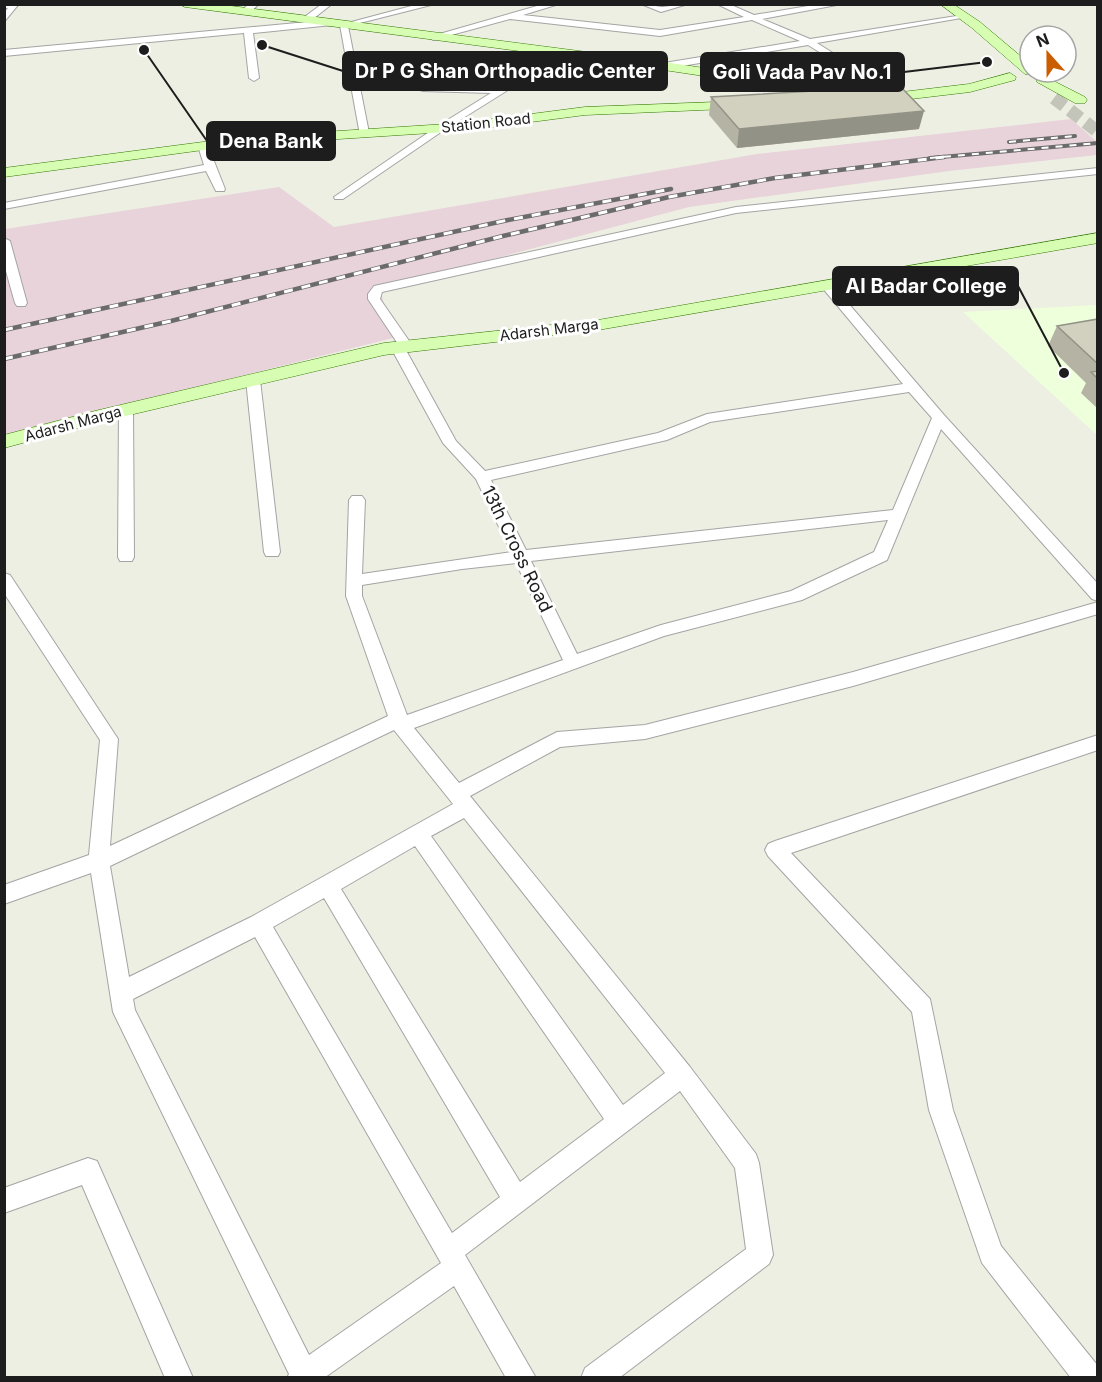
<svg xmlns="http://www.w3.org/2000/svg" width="1102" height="1382" font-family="Inter,sans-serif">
<rect width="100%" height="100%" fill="#edefe2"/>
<path fill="#e8d3db" d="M 1071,119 L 1097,142 L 1097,155 L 949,171 L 689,207 L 380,289 L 393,338 L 5,435 L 5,229 L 279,187 L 334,227 L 757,154 Z"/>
<path fill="#eeffdb" d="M 1097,305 L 1097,435 L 963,312 Z"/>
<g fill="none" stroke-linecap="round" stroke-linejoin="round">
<path stroke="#c3c5bb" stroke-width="13" stroke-dasharray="13 7" stroke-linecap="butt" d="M 1054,98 L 1098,132"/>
<defs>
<path id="street" d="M 4,4 L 18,5 L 4,22 L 4,13 L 8,8 L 4,8 Z
M 249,4 L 259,4 L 248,14 L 242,14 L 242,10 Z
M 322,4 L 332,4 L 309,22 L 303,22 L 303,18 Z
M 419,4 L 435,4 L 348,26 L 369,133 L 360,135 L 340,25 Z
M 544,4 L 559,4 L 523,15 L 660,30 L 744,17 L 717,4 L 729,4 L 754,15 L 820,4 L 842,4 L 762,19 L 810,39 L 963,15 L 967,17 L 817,43 L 901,96 L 903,98 L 898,101 L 808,45 L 664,69 L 660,66 L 664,63 L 800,41 L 752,20 L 660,36 L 510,19 L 433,40 L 429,37 Z
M 641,4 L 662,7 L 688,4 L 661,12 Z
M 329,20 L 332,21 L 332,25 L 253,33 L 259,78 L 254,81 L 249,78 L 244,33 L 4,56 L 4,50 Z
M 560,51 L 567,53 L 444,130 L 343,199 L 335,199 L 334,197 L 438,126 L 491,93 L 423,91 L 420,90 L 420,86 L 499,88 Z
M 203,143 L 208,146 L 225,189 L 224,191 L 216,191 L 206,171 L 4,209 L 4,203 L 204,165 L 198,146 Z
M 1098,168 L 1098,174 L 736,213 L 382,292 L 380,299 L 414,348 L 407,352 L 456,441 L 485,471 L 658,433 L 707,414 L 903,384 L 820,285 L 826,281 L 830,282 L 944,415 L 1098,584 L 1098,601 L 1092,599 L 941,429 L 887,560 L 802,600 L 664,636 L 414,728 L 459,783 L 557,732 L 645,725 L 853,672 L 1098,602 L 1098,614 L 853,686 L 645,739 L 560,747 L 470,796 L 690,1067 L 756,1154 L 759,1163 L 773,1255 L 769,1264 L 619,1378 L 581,1378 L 585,1368 L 746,1249 L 735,1168 L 680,1091 L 465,1255 L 536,1378 L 506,1378 L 454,1286 L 324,1378 L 287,1378 L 289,1374 L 113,1012 L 91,873 L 4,904 L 4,885 L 89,855 L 100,740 L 4,593 L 4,573 L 10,575 L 118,739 L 110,846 L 388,716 L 346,596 L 349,500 L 352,496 L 362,496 L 365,500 L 362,574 L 511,552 L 476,479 L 443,443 L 391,348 L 398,344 L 368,299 L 368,294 L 374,286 L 736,207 ZM 909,392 L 932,418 L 893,510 L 526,550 L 491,480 L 667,440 L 710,422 ZM 888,520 L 874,552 L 791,591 L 661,625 L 577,654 L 531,561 ZM 516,563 L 563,660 L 407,715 L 362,596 L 362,585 L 462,569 ZM 394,730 L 453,804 L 251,917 L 129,977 L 110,866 ZM 464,818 L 665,1073 L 623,1105 L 431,836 ZM 415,846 L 604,1119 L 520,1182 L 341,889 ZM 324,898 L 500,1197 L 452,1233 L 273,927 ZM 255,937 L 441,1263 L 309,1355 L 135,1010 L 133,999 Z
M 4,238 L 10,241 L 27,303 L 25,306 L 17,306 L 15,303 L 4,264 Z
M 253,376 L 260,380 L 280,552 L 278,556 L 266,556 L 264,552 L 246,380 Z
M 126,406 L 133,410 L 134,557 L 132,561 L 120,561 L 118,557 L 119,410 Z
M 1098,735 L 1098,750 L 791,853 L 930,999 L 953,1110 L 1001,1246 L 1098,1366 L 1098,1378 L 1071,1378 L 982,1263 L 929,1110 L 912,1012 L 768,856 L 765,850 L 768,844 L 775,841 Z
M 88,1158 L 97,1161 L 193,1378 L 165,1378 L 82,1185 L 4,1213 L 4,1188 Z"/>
<path id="secondary" d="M 180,4 L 216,4 L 664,62 L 856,91 L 863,95 L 856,99 L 664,70 L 185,7 Z
M 940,4 L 953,4 L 980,22 L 1030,64 L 1030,72 L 1036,72 L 1035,74 L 1025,74 L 972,28 Z
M 1010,73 L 1016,77 L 1015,80 L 970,92 L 877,103 L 870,99 L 877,95 L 969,84 Z
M 1042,75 L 1085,97 L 1087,100 L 1085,103 L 1075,103 L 1037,82 L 1036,79 Z
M 744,101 L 749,102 L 751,105 L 749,108 L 585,115 L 462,131 L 277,143 L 203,150 L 4,177 L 4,168 L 203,142 L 277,135 L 462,123 L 585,107 Z
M 1098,233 L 1098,243 L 598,330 L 384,355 L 100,422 L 4,448 L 4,435 L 95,411 L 384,343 L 598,320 Z"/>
</defs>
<use href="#street" stroke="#a4a4a4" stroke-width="2"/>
<use href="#secondary" stroke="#337800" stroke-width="1"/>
<use href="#street" fill="#fff" fill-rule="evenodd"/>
<use href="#secondary" fill="#d6fdb2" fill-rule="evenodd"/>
<defs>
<path id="rail-far1" d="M 1009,142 L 1075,136
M 930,158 L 1098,143"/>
<path id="rail" d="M 4,330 L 508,220 L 671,189
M 4,359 L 171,321 L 503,236 L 669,197 L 775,178 L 944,157"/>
</defs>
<use href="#rail-far1" stroke="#6b6b6b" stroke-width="4"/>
<use href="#rail" stroke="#6b6b6b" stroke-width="4.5"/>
<use href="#rail-far1" stroke="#fff" stroke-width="2" stroke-dasharray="7" stroke-linecap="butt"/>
<use href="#rail" stroke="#fff" stroke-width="3" stroke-dasharray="9" stroke-linecap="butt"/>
</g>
<path fill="#b5b3a4" d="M 711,97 L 919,129 L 737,148 L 709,115 Z
M 1098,319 L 1098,409 L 1081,393 L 1086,383 L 1048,346 L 1057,326 Z"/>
<path fill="#939286" d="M 924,111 L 919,129 L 737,148 L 739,129 Z"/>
<path fill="#d2d0bf" stroke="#939286" stroke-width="1.5" d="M 900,86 L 924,111 L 739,129 L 711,97 Z
M 1098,319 L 1098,364 L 1057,326 Z
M 1098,371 L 1098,379 L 1091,372 Z"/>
<g text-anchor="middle" stroke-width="6" stroke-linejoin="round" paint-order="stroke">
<g font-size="15" fill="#1d1d1d" stroke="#fff">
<text transform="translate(486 123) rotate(-6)" y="5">Station Road</text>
<text transform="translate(549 330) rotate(-7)" y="5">Adarsh Marga</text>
<text transform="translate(73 424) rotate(-15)" y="5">Adarsh Marga</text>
</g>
<g font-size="18" fill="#1d1d1d" stroke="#fff">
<text transform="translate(517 549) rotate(64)" y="6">13th Cross Road</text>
</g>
</g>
<path fill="none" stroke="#1d1d1d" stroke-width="2" d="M262 45L343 71M987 62L904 72M144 50L207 141M1064 373L1018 286"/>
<g fill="#1d1d1d" stroke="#fff" stroke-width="2">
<circle cx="262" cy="45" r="6"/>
<circle cx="987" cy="62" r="6"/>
<circle cx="144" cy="50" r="6"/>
<circle cx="1064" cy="373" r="6"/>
</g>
<g fill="#1d1d1d" stroke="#1d1d1d" stroke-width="2">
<rect x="343" y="52" width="324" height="38" rx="6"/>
<rect x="701" y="53" width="203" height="38" rx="6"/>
<rect x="207" y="122" width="128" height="38" rx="6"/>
<rect x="833" y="267" width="185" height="38" rx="6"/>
</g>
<g font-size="20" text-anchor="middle" font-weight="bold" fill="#fff">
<text x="505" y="78">Dr P G Shan Orthopadic Center</text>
<text x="802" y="79">Goli Vada Pav No.1</text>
<text x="271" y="148">Dena Bank</text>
<text x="926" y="293">Al Badar College</text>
</g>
<rect width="1102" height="1382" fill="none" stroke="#1d1d1d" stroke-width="12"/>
<g transform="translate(1048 54) rotate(339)"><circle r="28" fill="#ffffff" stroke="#a5a5a5" stroke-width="1.5"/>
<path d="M0-4.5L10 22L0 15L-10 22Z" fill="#ca5d00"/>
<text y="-9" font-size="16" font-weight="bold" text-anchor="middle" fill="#1d1d1d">N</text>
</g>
</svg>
